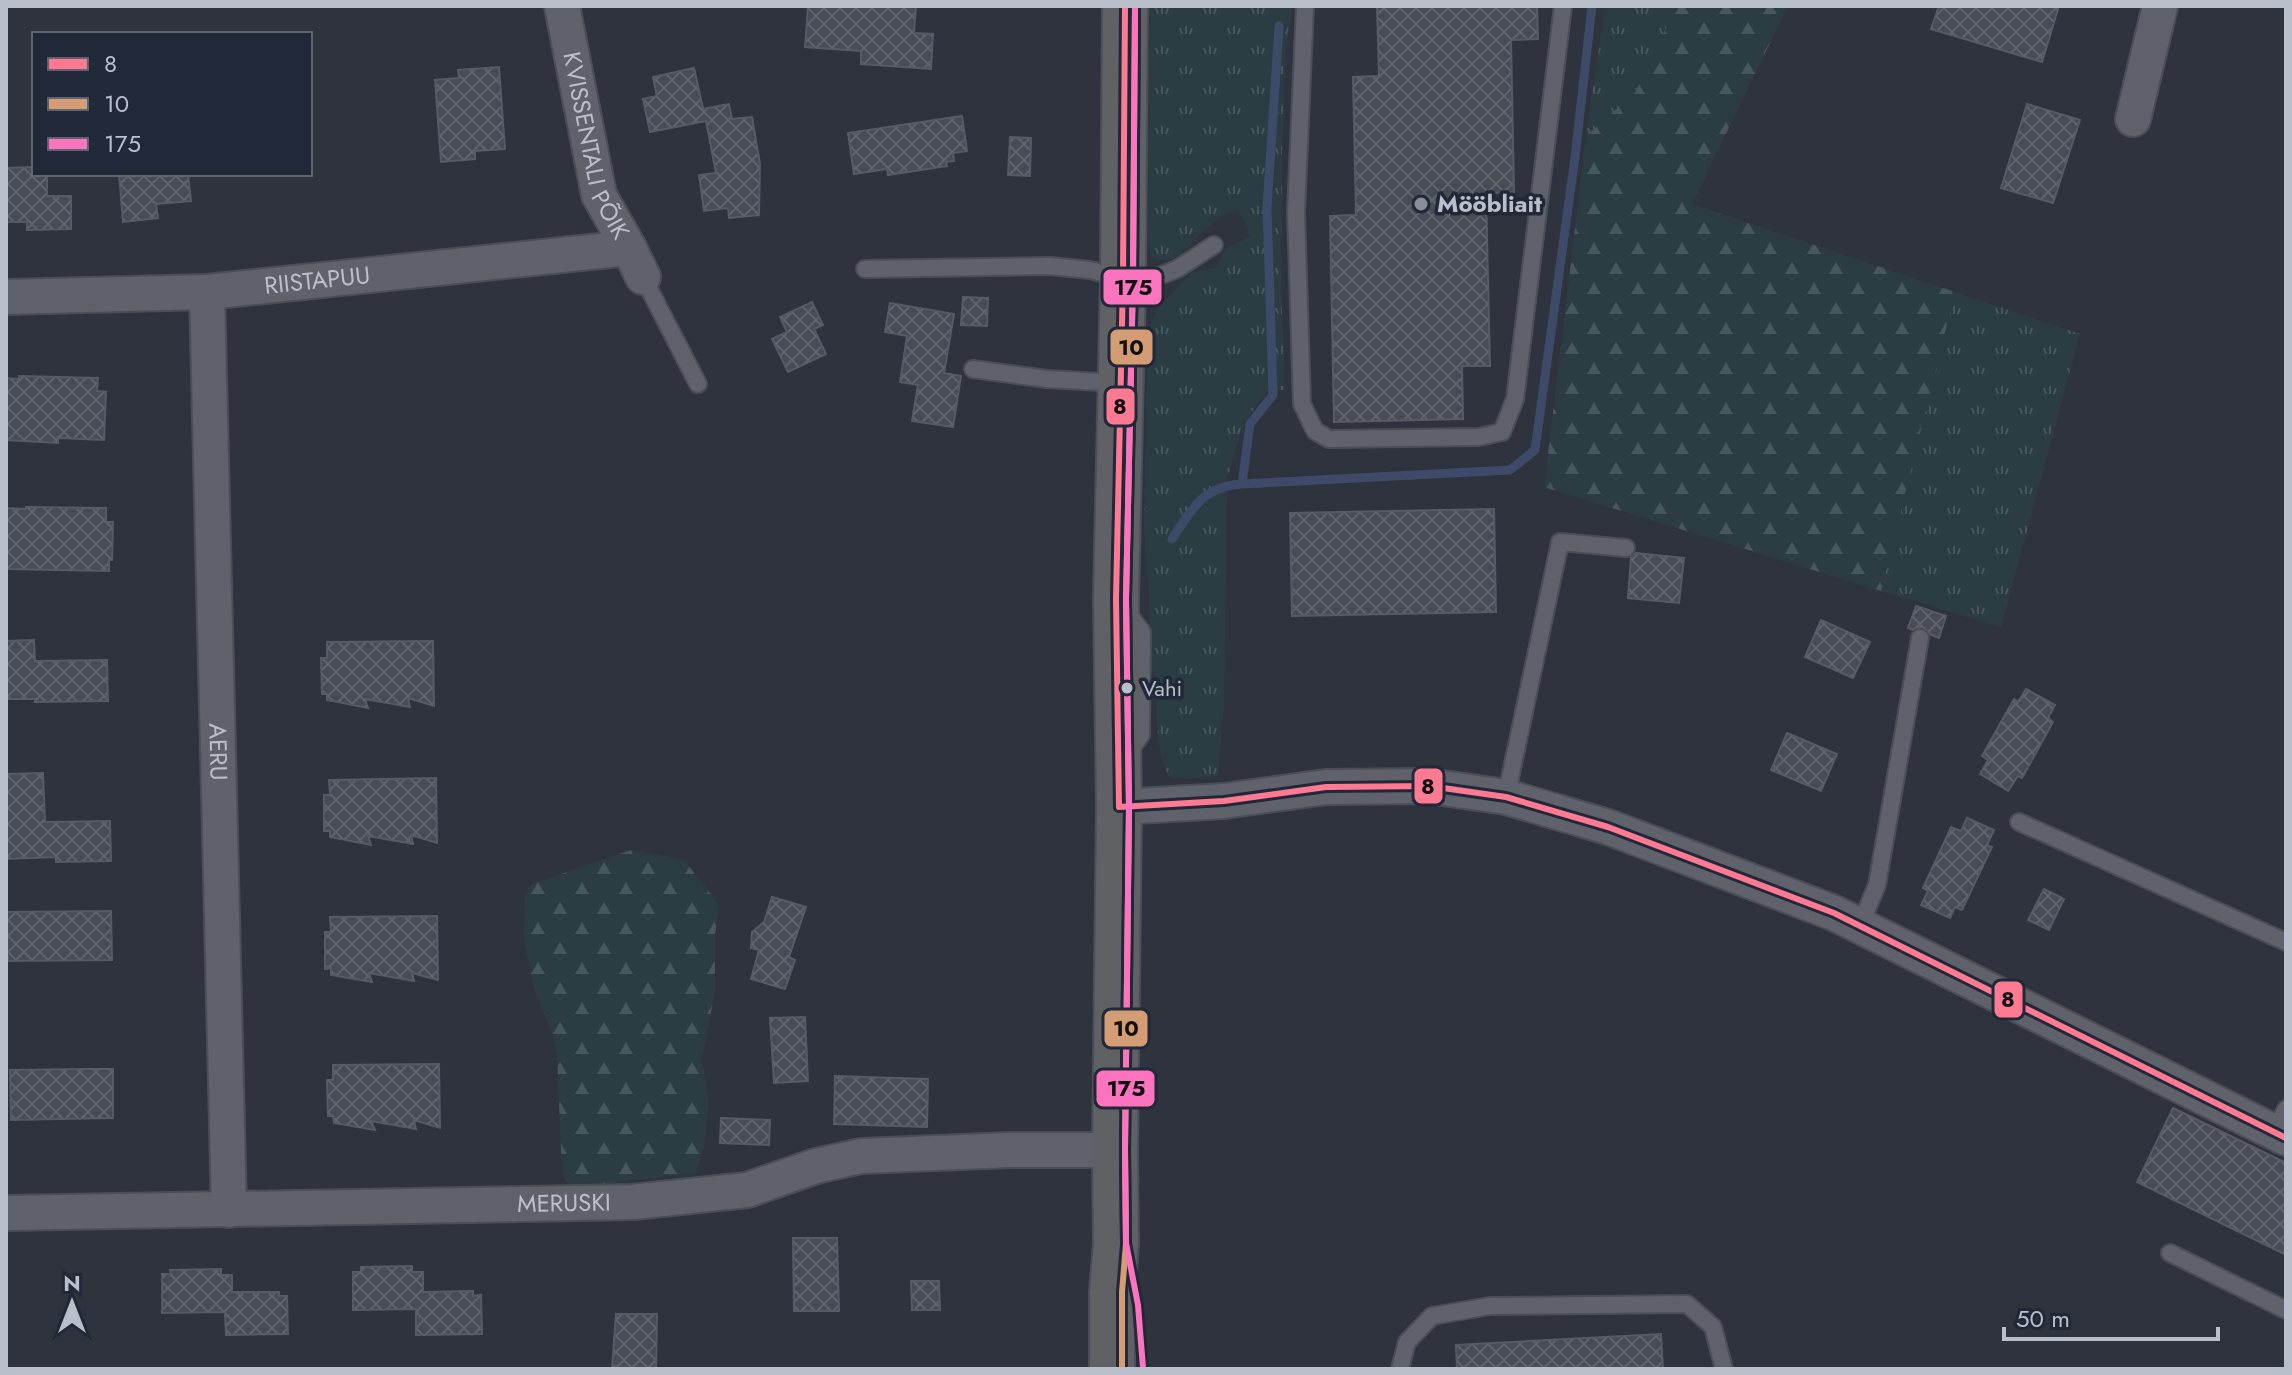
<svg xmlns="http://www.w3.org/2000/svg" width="2292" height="1375" font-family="Jost,sans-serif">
<defs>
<pattern id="grass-tufts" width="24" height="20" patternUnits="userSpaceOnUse" patternTransform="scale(2)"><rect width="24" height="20" fill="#2b3d43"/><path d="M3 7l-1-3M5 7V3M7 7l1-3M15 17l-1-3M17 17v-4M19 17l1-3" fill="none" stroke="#48575d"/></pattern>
<pattern id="forest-firs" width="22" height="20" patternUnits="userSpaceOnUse" patternTransform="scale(2)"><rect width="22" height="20" fill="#2b3d43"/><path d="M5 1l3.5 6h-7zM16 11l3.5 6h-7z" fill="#48575d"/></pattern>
<pattern id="building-cross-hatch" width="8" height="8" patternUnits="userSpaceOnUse" patternTransform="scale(2)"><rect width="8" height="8" fill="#474b54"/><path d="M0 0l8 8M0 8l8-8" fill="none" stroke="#5f636b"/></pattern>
</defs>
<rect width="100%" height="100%" fill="#2e333d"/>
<path fill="url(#grass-tufts)" d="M 1149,6 L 1292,6 L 1286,50 L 1282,152 L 1281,284 L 1285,390 L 1267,391 L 1244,423 L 1227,479 L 1224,701 L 1218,776 L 1188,779 L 1169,777 C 1154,747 1157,709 1157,676 L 1150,673 L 1149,580 L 1146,575 L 1144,516 L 1147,381 L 1151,323 L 1159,307 L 1193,272 L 1216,268 L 1225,249 L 1249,237 L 1246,223 L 1237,211 C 1229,214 1219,217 1213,222 C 1193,236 1180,271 1151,257 L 1148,244 Z
M 1605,6 L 1673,6 L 1667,26 L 1635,93 L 1586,136 Z
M 1955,292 L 2080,334 L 2001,627 L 1881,591 Z"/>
<path fill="url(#forest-firs)" d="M 1673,6 L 1788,6 L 1692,204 L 1955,292 L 1881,591 L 1544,487 L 1586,136 L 1635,93 L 1667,26 Z
M 631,850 L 684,860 L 720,906 L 715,934 L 715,991 L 702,1059 L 709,1103 L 704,1147 L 696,1173 L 576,1187 L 568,1184 L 562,1175 L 557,1054 L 552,1032 L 535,991 L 524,939 L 525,895 L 532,884 Z"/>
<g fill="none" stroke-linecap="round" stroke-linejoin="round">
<path stroke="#3d4a68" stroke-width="9" d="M 1242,484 L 1250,424 L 1273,395 L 1267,208 L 1279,26
M 1172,539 C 1192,509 1203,486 1242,484 L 1510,470 L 1535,450 L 1575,157 L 1592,6"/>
</g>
<path fill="url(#building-cross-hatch)" stroke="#575b64" stroke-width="2" d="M 808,6 L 916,6 L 914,33 L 933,34 L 931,69 L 861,64 L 861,51 L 805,47 Z
M 1377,6 L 1537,6 L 1538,39 L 1511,40 L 1514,192 L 1486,193 L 1490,366 L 1462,366 L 1463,419 L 1334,422 L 1330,216 L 1356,215 L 1353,77 L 1379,76 Z
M 1939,6 L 2059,6 L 2042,62 L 1931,29 Z
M 499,67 L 505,149 L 475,151 L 475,159 L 441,162 L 435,80 L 459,78 L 458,70 Z
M 694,68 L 703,109 L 729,104 L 732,119 L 752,117 L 760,164 L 759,215 L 729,218 L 728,208 L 704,211 L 699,175 L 716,173 L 706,121 L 650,132 L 643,99 L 657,96 L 653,77 Z
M 2027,104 L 2080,120 L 2053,203 L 2001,188 Z
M 962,116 L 967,151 L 953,153 L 954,161 L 946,162 L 947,166 L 888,175 L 887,169 L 854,174 L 848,133 Z
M 1010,137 L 1031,138 L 1030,176 L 1008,175 Z
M 34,167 L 34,174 L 47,174 L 47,196 L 71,196 L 71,229 L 27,230 L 27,222 L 6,222 L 6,168 Z
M 119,174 L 188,174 L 191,201 L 156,204 L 158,218 L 123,222 Z
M 963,297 L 988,298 L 987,326 L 961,325 Z
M 812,302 L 823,325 L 814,329 L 826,354 L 788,372 L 772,339 L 787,332 L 780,317 Z
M 890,303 L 954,314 L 944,373 L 961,376 L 953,427 L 912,421 L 918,385 L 900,382 L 907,336 L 885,332 Z
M 19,376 L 98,378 L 97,391 L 106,392 L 104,440 L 58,438 L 58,443 L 6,440 L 6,378 L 19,379 Z
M 26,507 L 106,508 L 106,522 L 113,522 L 112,560 L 109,560 L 109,571 L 6,569 L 6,508 L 26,509 Z
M 1494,509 L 1496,612 L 1292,616 L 1290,513 Z
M 1635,553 L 1684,558 L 1679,603 L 1628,598 L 1631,557 Z
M 1916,606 L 1946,616 L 1939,638 L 1931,635 L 1923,627 L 1913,630 L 1908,628 Z
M 1821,620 L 1870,642 L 1853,678 L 1805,657 Z
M 34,640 L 35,661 L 107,660 L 108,701 L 35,702 L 35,699 L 6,699 L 6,641 Z
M 433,641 L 434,706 L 408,698 L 410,707 L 365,699 L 368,708 L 327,700 L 327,694 L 322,694 L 321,658 L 327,658 L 327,642 Z
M 2026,689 L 2055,705 L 2048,718 L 2053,722 L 2022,778 L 2018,776 L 2008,791 L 1980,774 L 1988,760 L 1982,756 L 2014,699 L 2018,702 Z
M 1787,733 L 1837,754 L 1821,791 L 1771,770 Z
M 43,773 L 45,822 L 110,821 L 111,861 L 56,862 L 56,857 L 6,859 L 6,774 Z
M 436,778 L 437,843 L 411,835 L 413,844 L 368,836 L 371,845 L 330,837 L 330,831 L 324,831 L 324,795 L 330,795 L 329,780 Z
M 1967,818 L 1994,830 L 1987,845 L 1992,847 L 1962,910 L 1955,907 L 1950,918 L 1921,905 L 1928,891 L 1923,888 L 1951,827 L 1961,831 Z
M 2044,889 L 2064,899 L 2049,930 L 2028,920 Z
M 772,897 L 806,907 L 789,957 L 795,960 L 785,989 L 751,979 L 759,950 L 751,948 L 752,932 L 764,922 Z
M 111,911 L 112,960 L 8,961 L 7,912 Z
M 437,916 L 438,980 L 412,973 L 414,981 L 369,973 L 372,982 L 331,975 L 331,968 L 325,969 L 325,932 L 331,932 L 330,917 Z
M 805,1017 L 808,1081 L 774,1083 L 770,1018 Z
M 439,1064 L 440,1128 L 414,1120 L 416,1129 L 371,1121 L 375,1130 L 334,1123 L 333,1116 L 328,1116 L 327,1080 L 333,1080 L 333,1065 Z
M 84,1069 L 113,1069 L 113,1118 L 11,1120 L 10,1070 Z
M 835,1076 L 928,1079 L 927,1127 L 834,1124 Z
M 2173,1108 L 2286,1163 L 2286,1255 L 2137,1182 Z
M 721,1118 L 770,1120 L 769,1145 L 720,1143 Z
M 793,1238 L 837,1238 L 839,1311 L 794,1311 Z
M 412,1266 L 412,1272 L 423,1272 L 423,1292 L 473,1291 L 473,1296 L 481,1295 L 482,1334 L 416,1335 L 416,1309 L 353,1310 L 353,1272 L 361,1272 L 361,1267 Z
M 221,1269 L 221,1275 L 232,1275 L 232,1292 L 279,1292 L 279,1296 L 287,1296 L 288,1334 L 226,1335 L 225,1312 L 162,1313 L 162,1274 L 171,1274 L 170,1270 Z
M 911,1281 L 939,1281 L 940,1310 L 912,1310 Z
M 616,1314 L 657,1314 L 656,1369 L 612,1369 Z
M 1661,1334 L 1663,1369 L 1457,1369 L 1456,1345 Z"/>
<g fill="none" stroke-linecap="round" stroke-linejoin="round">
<defs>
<path id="lane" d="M 1305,6 L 1296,212 L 1302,404 L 1315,431 L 1329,439 L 1479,437 L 1502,432 L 1515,399 L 1563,6
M 865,269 L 1050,266 L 1090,270 L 1123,278 L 1154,278 L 1177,269 L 1214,245
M 643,277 L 698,384
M 973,369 L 1047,379 L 1119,383
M 1125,609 L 1142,632 L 1141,735 L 1129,752
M 1506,797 L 1560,542 L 1626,548
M 2019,822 L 2286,942
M 1860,926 L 1877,885 L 1920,638
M 2275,1132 L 2286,1109
M 2170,1253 L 2286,1310
M 1400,1369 L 1407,1342 L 1432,1316 L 1490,1306 L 1687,1304 L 1713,1327 L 1724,1369"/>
<g id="street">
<path id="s1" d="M 562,6 L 599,195 L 629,248 L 643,277"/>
<path d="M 2133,119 L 2160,6"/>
<path id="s2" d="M 207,292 L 229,1210"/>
<path id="s3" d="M 6,297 L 207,292 L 629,248"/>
<path d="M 1119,807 L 1224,801 L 1326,787 L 1429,786 L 1506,797 L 1608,827 L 1834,913 L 2286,1138"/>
<path id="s4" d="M 6,1213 L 633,1202 L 747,1190 L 816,1166 L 861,1156 L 1010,1150 L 1115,1150"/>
</g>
<path id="highway" d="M 1112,1369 L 1112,1292 L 1116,1244 L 1115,1150 L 1119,807 L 1116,599 L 1123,278 L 1125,6"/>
</defs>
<use href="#lane" stroke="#4b4e55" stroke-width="20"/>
<use href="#street" stroke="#4b4e55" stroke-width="38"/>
<use href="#highway" stroke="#4b4f59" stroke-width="48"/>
<use href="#lane" stroke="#5f626a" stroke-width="16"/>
<use href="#street" stroke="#5f626a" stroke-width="34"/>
<use href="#highway" stroke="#5f6164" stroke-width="44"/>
<defs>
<path id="bus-1" d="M 1119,807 L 1224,801 L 1326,787 L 1429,786 L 1506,797 L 1608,827 L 1834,913 L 2286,1138
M 1119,807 L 1116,599 L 1123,278 L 1125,6"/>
<path id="bus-2" d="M 1122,1369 L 1122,1292 L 1126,1244 L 1125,1150 L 1129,807 L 1126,599 L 1133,278 L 1135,6"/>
<path id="bus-3" d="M 1135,6 L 1133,278 L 1126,599 L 1129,807 L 1125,1150 L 1126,1243 L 1138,1305 L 1143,1368"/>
</defs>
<use href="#bus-1" stroke="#212838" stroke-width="12"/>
<use href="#bus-2" stroke="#212838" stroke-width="12"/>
<use href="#bus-3" stroke="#212838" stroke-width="12"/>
<use href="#bus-1" stroke="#fe7a93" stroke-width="6"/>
<use href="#bus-2" stroke="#d39c74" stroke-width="6"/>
<use href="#bus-3" stroke="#fc73be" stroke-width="6"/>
</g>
<circle fill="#898e9a" stroke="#212838" stroke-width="3" cx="1421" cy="204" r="8"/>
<circle fill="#babfcc" stroke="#212838" stroke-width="3" cx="1127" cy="688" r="7"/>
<g text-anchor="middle" stroke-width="7" stroke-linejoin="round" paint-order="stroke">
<g font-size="22" fill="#babfcc" stroke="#212838" text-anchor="start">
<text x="1142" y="696">Vahi</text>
</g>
<g font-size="24" fill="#babfcc" stroke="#212838">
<text dy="8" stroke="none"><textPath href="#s1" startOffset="144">KVISSENTALI PÕIK</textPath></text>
<text dy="8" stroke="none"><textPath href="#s3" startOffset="312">RIISTAPUU</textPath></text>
<text dy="8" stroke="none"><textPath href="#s2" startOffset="460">AERU</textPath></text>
<text dy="8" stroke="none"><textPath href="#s4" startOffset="558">MERUSKI</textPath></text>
</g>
<g font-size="24" font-weight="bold" fill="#babfcc" stroke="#212838" text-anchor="start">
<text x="1437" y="212">Mööbliait</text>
</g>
</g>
<g stroke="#212838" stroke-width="3">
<rect x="1102" y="268" width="61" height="38" rx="8" fill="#fc73be"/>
<rect x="1109" y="328" width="45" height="38" rx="8" fill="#d39c74"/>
<rect x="1105" y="387" width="31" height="39" rx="8" fill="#fe7a93"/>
<rect x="1413" y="767" width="31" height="38" rx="8" fill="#fe7a93"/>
<rect x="1993" y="980" width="31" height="39" rx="8" fill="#fe7a93"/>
<rect x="1103" y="1009" width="46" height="39" rx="8" fill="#d39c74"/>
<rect x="1095" y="1069" width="61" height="39" rx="8" fill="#fc73be"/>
</g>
<g font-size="22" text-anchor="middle" font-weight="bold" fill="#111">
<text x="1133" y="295">175</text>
<text x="1131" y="355">10</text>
<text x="1120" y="414">8</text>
<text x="1428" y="794">8</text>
<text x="2008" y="1007">8</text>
<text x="1126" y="1036">10</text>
<text x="1126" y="1096">175</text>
</g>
<rect width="2292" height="1375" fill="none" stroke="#babfcc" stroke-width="16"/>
<rect x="32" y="32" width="280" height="144" fill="#212838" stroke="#5e6473" stroke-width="2"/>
<rect x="48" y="58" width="40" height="12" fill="#fe7a93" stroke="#5e6473" stroke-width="2"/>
<text x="104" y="72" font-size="24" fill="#babfcc">8</text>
<rect x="48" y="98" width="40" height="12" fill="#d39c74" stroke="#5e6473" stroke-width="2"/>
<text x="104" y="112" font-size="24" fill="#babfcc">10</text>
<rect x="48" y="138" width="40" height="12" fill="#fc73be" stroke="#5e6473" stroke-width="2"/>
<text x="104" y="152" font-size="24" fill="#babfcc">175</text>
<g transform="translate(72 1303)" stroke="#212838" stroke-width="6" paint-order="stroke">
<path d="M0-6L14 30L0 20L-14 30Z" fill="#babfcc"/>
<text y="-12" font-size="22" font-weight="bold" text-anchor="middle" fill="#babfcc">N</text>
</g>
<path d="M2004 1327v12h214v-12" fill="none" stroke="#babfcc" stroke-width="4"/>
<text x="2016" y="1327" font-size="24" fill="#babfcc" stroke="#212838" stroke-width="6" paint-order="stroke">50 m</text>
</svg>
